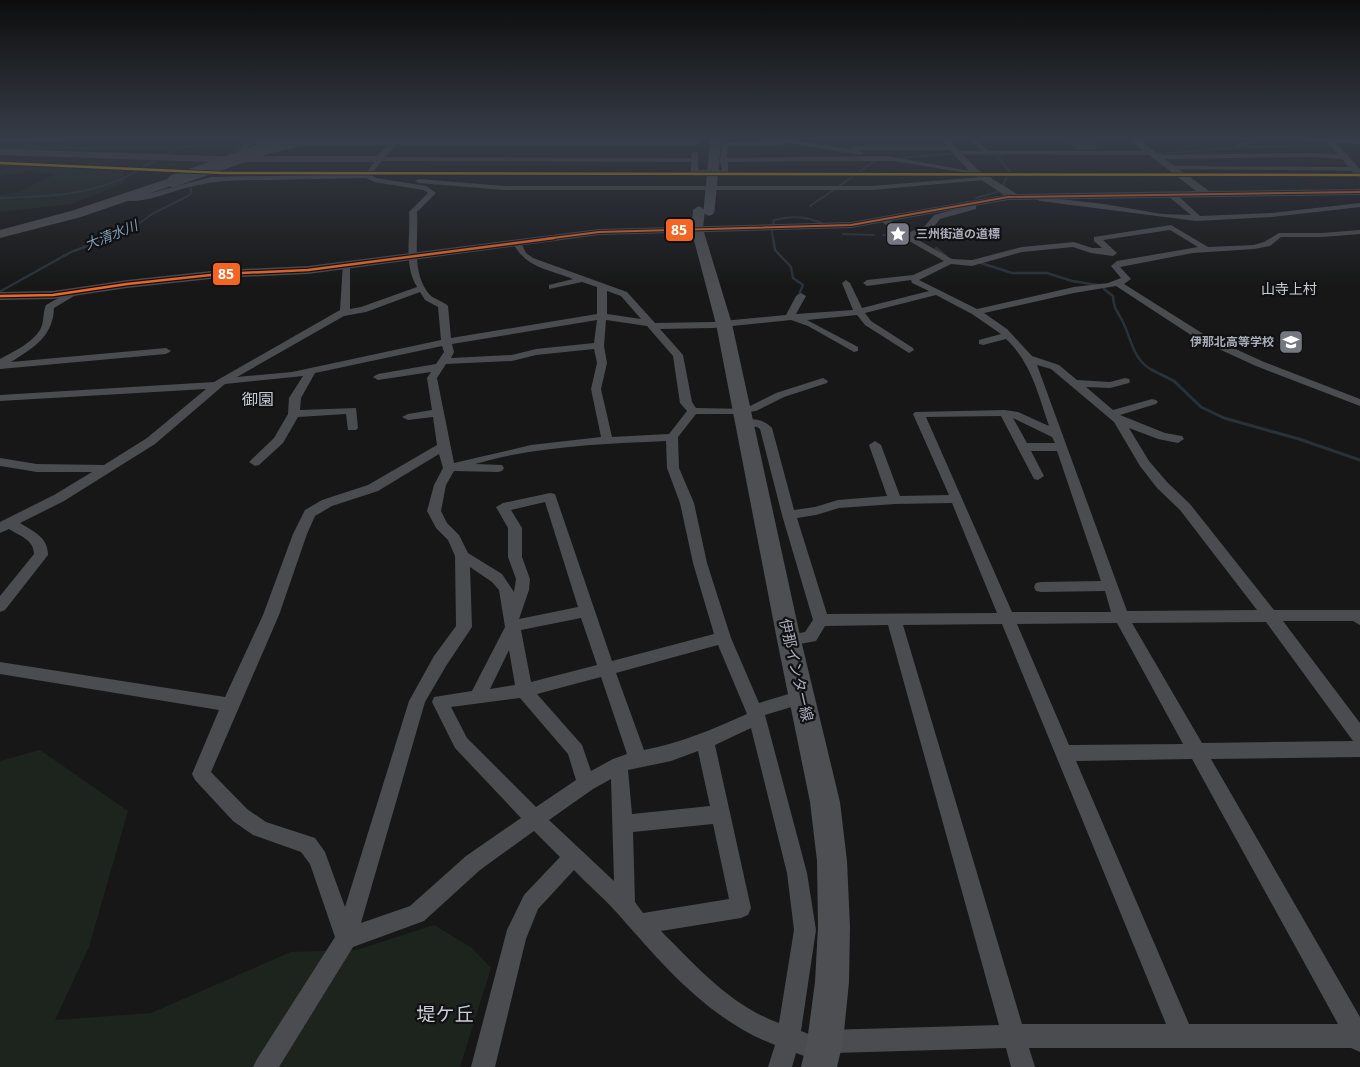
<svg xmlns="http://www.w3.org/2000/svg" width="1360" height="1067" font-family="'Open Sans','Noto Sans JP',sans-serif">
<rect width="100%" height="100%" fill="#171717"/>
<path fill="#1d241e" d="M 36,166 L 123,171 L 124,183 L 72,204 L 0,212 L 0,195 L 21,191 L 55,174 L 30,171 L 0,176 L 0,169 Z
M 40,750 L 128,811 L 89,947 L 55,1020 L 151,1013 L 291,952 L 357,950 L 434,925 L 472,948 L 491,968 L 460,1067 L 0,1067 L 0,761 Z"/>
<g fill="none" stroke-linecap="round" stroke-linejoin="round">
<path stroke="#2a3239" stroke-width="2" d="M 239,144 L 242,144
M 0,149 L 182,147
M 961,154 L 1005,155
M 1157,154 L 1249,147 L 1330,146
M 996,155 L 1010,172 L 1001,188
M 896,158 L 952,154
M 139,169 L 182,147 L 230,145
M 838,187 L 875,161
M 0,198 C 47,197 95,195 136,172
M 976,198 L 997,192
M 810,206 L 835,189
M 773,224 L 774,220 C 790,216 806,216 821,223
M 772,231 L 773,239
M 843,234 L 874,235
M 883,235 L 896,235
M 106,239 L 130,230 L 152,214 L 188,196 L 191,193 L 190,183"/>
<path stroke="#2a3239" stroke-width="2.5" d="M 773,238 L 775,250 L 791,267 L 793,278 L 803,285 L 798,297
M 936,248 L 946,256
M 981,263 L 1012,273 L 1047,273 L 1072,281 L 1097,285
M 1104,289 L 1113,296 C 1114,310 1117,310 1123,322 C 1132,341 1133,361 1154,371
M 1,291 L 71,252 L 109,238"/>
<path stroke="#2a3239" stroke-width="3" d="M 1152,370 L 1174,381 L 1201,407 L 1224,418 L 1299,439 L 1360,460"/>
<path fill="#2a3239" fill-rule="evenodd" d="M 242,138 L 252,138 L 236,160 L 228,160 L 227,158 Z"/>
</g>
<path fill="#353536" stroke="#3f4043" d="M 1069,142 L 1088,142 L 1097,149 L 1077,149 Z"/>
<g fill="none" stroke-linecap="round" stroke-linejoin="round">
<path fill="#4b4c50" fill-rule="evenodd" d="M 0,138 L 98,138 L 95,140 L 0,142 Z
M 250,138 L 261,138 L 261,141 L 697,141 L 700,143 L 697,145 L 257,145 L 254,143 L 254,140 L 238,160 L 234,160 L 234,158 Z
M 768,138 L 780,138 L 850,149 L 852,146 L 951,146 L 954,148 L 951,150 L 854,150 L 863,152 L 863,154 L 861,155 L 783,142 L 781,145 L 728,145 L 727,158 L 887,156 L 976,172 L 973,174 L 893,161 L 728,162 L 728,173 L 694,174 L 691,172 L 691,162 L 381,161 L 371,175 L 376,178 L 426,186 L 436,193 L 417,212 C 419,238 410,275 431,296 C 436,300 443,301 448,306 L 451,338 L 597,314 L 597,287 L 582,282 L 549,289 L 549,285 L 573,279 C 548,269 526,268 513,243 L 517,241 L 520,241 L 526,253 L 533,258 L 627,292 L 655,323 L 713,322 L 786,315 L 796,296 L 801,293 L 806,296 L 796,314 L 853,310 L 842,283 L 846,280 L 850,283 L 862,308 L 929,291 L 912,283 L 911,280 L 867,286 L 863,283 L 867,280 L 913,275 L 944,261 L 897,234 L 880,220 L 887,218 L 907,233 L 925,226 L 934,215 L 967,206 L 963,203 L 967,201 L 976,205 L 976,209 L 940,219 L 931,230 L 913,237 L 952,259 L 972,260 L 1022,247 L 1074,242 L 1092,248 L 1102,248 L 1094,241 L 1094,237 L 1171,225 L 1208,247 L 1254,245 L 1264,242 L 1279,233 L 1322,233 L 1360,230 L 1360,234 L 1322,237 L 1281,237 L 1270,246 L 1254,249 L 1193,253 L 1120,267 L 1131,279 L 1124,284 L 1205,335 L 1264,362 L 1360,399 L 1360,406 L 1256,366 L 1197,339 L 1116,286 L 1074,293 L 984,313 L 1007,329 L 1032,356 L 1059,365 L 1077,380 L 1110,382 L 1125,378 L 1129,379 L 1130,381 L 1129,383 L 1110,388 L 1086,387 L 1113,410 L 1152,399 L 1156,400 L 1158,402 L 1156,404 L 1120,415 L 1165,433 L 1182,436 L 1184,439 L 1178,443 L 1158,439 L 1129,428 L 1149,461 L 1167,482 L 1190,504 L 1274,610 L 1360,610 L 1360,625 L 1353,621 L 1283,621 L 1360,723 L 1360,757 L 1211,759 L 1360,1017 L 1360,1052 L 1351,1048 L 1029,1048 L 1035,1067 L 1011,1067 L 1006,1048 L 834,1053 L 831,1059 L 823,1063 L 796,1053 L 792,1067 L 768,1067 L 775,1045 C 709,1020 663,965 618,914 C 604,898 588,885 574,870 L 538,909 L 526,939 L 495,1067 L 471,1067 L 507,930 L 524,895 L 560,857 L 534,831 L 480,870 L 424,921 L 353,947 L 279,1067 L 253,1067 L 257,1059 L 335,937 L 310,864 L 301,852 L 253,835 L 233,821 L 195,780 L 192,774 L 219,710 L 0,674 L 0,662 L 225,697 L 263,615 L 293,534 L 305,510 L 322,500 L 368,485 L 437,445 L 433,417 L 408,420 L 402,417 L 408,414 L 432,410 L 427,378 L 431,372 L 378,380 L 373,377 L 378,374 L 436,364 L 444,352 L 442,346 L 315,373 L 301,398 L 300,410 L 356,408 L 358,428 L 356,430 L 348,430 L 346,414 L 298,417 L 283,443 L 259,465 L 255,466 L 249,462 L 274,438 L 288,414 L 289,398 L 303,376 L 225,384 L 155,444 L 64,501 L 20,523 C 34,532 48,537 48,555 L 5,610 L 0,612 L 0,596 L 34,554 C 34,540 20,536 9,529 L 0,533 L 0,522 L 54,495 L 92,472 L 37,472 L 0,466 L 0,458 L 37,464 L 104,465 L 147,438 L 206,389 L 0,401 L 0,395 L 214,382 L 340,310 L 343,263 L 350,265 L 350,309 L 361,307 L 417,287 C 403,264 411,237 409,212 L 428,193 L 424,190 L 374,182 L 366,178 C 334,179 302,179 270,180 C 242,180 216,180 190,187 C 167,192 143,205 120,200 L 120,196 L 132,198 L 211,177 L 365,174 L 379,157 L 691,158 L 692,153 L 695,151 L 698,153 L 698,170 L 722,170 L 720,160 L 723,142 L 778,141 ZM 1170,230 L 1198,247 L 1117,261 L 1111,266 L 1121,278 L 1108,283 L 1074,287 L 977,309 L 919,280 L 951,264 L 972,266 L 1022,252 L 1073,247 L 1091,253 L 1113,256 L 1117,253 L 1103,240 ZM 607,291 L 621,296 L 641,319 L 607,314 ZM 420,292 L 425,300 L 438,307 L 441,340 L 292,372 L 237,377 L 344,316 L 366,312 ZM 936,295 L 972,314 L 1001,334 L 979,340 L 979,344 L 983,345 L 1006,339 C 1031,362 1038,394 1049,426 L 1018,412 L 1005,410 L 915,412 L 913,414 L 949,495 L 900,496 L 881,445 L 875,441 L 869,445 L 887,496 L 838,500 L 815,507 L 794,510 L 772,428 C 764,419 749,416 739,424 L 741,426 L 757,427 L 760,429 L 782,515 L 813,620 L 805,632 L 783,636 L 781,640 L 783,644 L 789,646 L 816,641 L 825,626 L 888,625 L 999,1025 L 826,1030 L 818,1034 L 816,1037 L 801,1031 L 816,930 L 807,873 L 765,715 L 808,702 L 810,697 L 808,692 L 802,690 L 759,703 L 731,638 L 707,563 L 694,503 L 679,468 L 678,437 L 696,414 L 747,414 L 748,412 L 756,411 L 784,397 L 827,383 L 828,381 L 823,378 L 776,393 L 748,407 L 747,409 L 696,408 L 692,402 L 683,355 L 660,329 L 713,328 L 791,320 L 808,326 L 854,352 L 858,351 L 858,347 L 807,320 L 857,315 L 865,325 L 909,353 L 914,350 L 913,348 L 871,321 L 865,313 ZM 597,320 L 594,343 L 536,349 L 512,355 L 451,358 L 454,352 L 452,344 ZM 606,320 L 647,326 L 673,356 L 680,403 L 687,411 L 669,434 L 612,437 L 601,389 L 607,363 L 604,346 ZM 594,349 L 597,363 L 591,389 L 601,437 L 531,445 L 454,463 L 437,378 L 446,364 L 512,361 L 536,355 ZM 1037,365 L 1051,369 L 1114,422 L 1140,466 L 1157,488 L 1180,510 L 1257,610 L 1127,611 ZM 1001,416 L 1034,479 L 1038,480 L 1044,476 L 1031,451 L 1057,451 L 1101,581 L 1041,582 L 1036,583 L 1034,587 L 1036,591 L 1041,592 L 1105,591 L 1111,612 L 1012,612 L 926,417 ZM 1013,418 L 1052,437 L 1055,443 L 1027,443 ZM 666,441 L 667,468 L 680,503 L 693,563 L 714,634 L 612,661 L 555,494 L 550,493 L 503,503 L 496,507 L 508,528 L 508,557 L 516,579 L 514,592 L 502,574 L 468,553 L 459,535 L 447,523 L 441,511 L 446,485 L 454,471 L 498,472 L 502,471 L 504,468 L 502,465 L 475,464 C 536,446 603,444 666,441 ZM 439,454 L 443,468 L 434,485 L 427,511 L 436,528 L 448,540 L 455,556 L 456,626 L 434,656 L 409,701 L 345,907 L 325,852 L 315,838 L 266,822 L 247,809 L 211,772 L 279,615 L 307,534 L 315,516 L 332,506 L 378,491 ZM 545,502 L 578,607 L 519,619 L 529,590 L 530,579 L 522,557 L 522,528 L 511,510 ZM 952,503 L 997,613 L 827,614 L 797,518 L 816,515 L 839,508 L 895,504 ZM 470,567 L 492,582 L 499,590 L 505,627 L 472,691 L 434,697 L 432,702 L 455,748 L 521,818 L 466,856 L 410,906 L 361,923 L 425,702 L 446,666 L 472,627 ZM 581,618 L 597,665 L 531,682 L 521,630 ZM 1266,622 L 1353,741 L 1202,743 L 1132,623 ZM 1117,623 L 1183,744 L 1069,745 L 1017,624 ZM 1002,624 L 1166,1024 L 1022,1024 L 903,625 ZM 718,645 L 747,714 C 713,729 681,743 644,750 L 616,673 ZM 509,650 L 515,685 L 490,689 ZM 601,677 L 627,754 L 613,759 L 591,771 L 582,745 L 537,694 ZM 520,698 L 568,754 L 576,780 L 536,807 L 467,738 L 451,707 ZM 751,728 L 787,873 L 794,930 L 779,1023 C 731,1006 696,966 661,931 L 741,918 L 748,915 L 751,908 L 715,745 ZM 698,751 L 710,806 L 632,814 L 628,770 L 671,761 ZM 1192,759 L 1338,1024 L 1189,1024 L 1076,761 ZM 611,779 L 614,881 L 549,820 L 593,789 ZM 713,824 L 729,899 L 643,913 L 635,902 L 633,832 Z
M 969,138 L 975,138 L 988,151 L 1152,151 L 1155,153 L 1152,155 L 953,154 L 953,152 L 955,151 L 981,151 Z
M 1258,138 L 1267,138 L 1239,147 L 1236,145 Z
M 1289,138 L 1360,140 L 1360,144 L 1292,140 Z
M 1312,153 L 1345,155 L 1348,157 L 1345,159 L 1312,157 L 1157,159 L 1154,157 L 1157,155 Z
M 1173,166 L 1355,167 L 1358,169 L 1355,171 L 1171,169 L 1171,167 Z
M 982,177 L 985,179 L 984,180 L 872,190 L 504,190 L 419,183 L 415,181 L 419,179 L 504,186 L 872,186 Z
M 1168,192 L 1174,192 L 1200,216 L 1272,213 L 1360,203 L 1360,207 L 1272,217 L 1196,221 L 1040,201 L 1030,196 L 1034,194 L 1042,197 L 1104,204 L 1162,214 L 1191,215 L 1168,196 Z
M 76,288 L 79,289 L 79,293 L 54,308 C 53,337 33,348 11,362 L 166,348 L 171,351 L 166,354 L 0,369 L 0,359 C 14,351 33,343 41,328 C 44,321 43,312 46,305 Z"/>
<path fill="#4a4a4e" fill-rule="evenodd" d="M 394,138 L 402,138 L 382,161 L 379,162 L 214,162 L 0,155 L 0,149 L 214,156 L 377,156 Z
M 939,138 L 947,138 L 978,170 L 1017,194 L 1196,191 L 1127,138 L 1136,138 L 1209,191 L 1360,189 L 1360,195 L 1008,200 L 851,228 L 599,235 L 308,274 L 220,278 L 127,288 L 53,299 L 0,300 L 0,292 L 53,291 L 127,280 L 220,270 L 308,266 L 599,229 L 851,222 L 1004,195 L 971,173 Z
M 1324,138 L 1332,138 L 1360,169 L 1360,178 L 1357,177 Z"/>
<path fill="#4d4f52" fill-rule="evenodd" d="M 699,206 L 705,210 L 703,229 L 732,324 L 801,640 L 840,802 L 847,861 L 850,927 L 849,982 L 843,1042 L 837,1067 L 801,1067 L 807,1042 L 815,982 L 818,927 L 817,861 L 810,802 L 777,640 L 716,324 L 691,229 L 693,210 Z"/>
<path fill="#4e4e51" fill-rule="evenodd" d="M 173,177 L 177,178 L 179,181 L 177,184 L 81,217 L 0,238 L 0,230 L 71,211 Z"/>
<path stroke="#4d4f52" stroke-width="11" d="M 709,210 L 716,138"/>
<path stroke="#4e4e51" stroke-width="12" d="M 173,181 L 267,148 L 301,140"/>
<defs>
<path id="bus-1-far1" d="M 545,239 L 599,232 L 851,225 L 1008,197 L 1360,192"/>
<path id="bus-1" d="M 0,296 L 53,295 L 127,284 L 220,274 L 308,270 L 554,238"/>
</defs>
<use href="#bus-1-far1" stroke="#111113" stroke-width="4"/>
<use href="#bus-1" stroke="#111113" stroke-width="5"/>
<use href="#bus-1-far1" stroke="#f26522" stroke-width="2"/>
<use href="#bus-1" stroke="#f26522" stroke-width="2.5"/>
<defs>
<path id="rail-1" d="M 0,163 L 223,173 L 1360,175"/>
</defs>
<use href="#rail-1" stroke="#111113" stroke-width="4.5"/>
<use href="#rail-1" stroke="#f7a600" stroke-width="2.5"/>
</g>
<linearGradient id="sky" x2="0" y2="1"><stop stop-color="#0d0d0d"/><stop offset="0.48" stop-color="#363c47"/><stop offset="1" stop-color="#363c47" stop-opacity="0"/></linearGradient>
<rect width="1360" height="287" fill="url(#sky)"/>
<defs>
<symbol id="sight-square" viewBox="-11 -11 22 22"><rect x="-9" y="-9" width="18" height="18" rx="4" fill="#757880" stroke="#111113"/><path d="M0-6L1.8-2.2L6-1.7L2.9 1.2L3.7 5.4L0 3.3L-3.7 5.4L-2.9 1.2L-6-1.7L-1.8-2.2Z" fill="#fff"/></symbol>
<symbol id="school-square" viewBox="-11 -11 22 22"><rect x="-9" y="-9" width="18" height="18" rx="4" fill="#757880" stroke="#111113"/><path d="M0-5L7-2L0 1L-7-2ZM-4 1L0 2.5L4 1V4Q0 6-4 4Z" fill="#fff"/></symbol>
</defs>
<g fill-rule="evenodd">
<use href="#sight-square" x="884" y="220" width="28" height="28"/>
<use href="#school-square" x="1277" y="328" width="28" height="28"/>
</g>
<g text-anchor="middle" stroke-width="4.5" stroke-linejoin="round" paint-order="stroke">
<g font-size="12" font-weight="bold" fill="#a8adb8" stroke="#111113" text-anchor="start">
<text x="916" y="238">三州街道の道標</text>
<text x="1274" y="346" text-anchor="end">伊那北高等学校</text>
</g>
<g font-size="14" font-style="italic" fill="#7f9bb3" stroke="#111113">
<text transform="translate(111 235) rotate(-22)" y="5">大清水川</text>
</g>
<g font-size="14" fill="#c9ccd4" stroke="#111113">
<text x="1289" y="294">山寺上村</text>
</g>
<g font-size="15" fill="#a8adb8" stroke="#111113">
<text transform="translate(796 670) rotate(77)" y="5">伊那インター線</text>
</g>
<g font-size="16" fill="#c9ccd4" stroke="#111113">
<text x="258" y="405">御園</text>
</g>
<g font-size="19" fill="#c9ccd4" stroke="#111113">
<text x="445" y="1021">堤ケ丘</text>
</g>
</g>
<g stroke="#111113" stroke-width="2">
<rect x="665" y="218" width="29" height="24" rx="5" fill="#f26522"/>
<rect x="212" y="262" width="29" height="24" rx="5" fill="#f26522"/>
</g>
<g font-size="14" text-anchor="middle" font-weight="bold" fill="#fff">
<text x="679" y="235">85</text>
<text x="226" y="279">85</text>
</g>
</svg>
